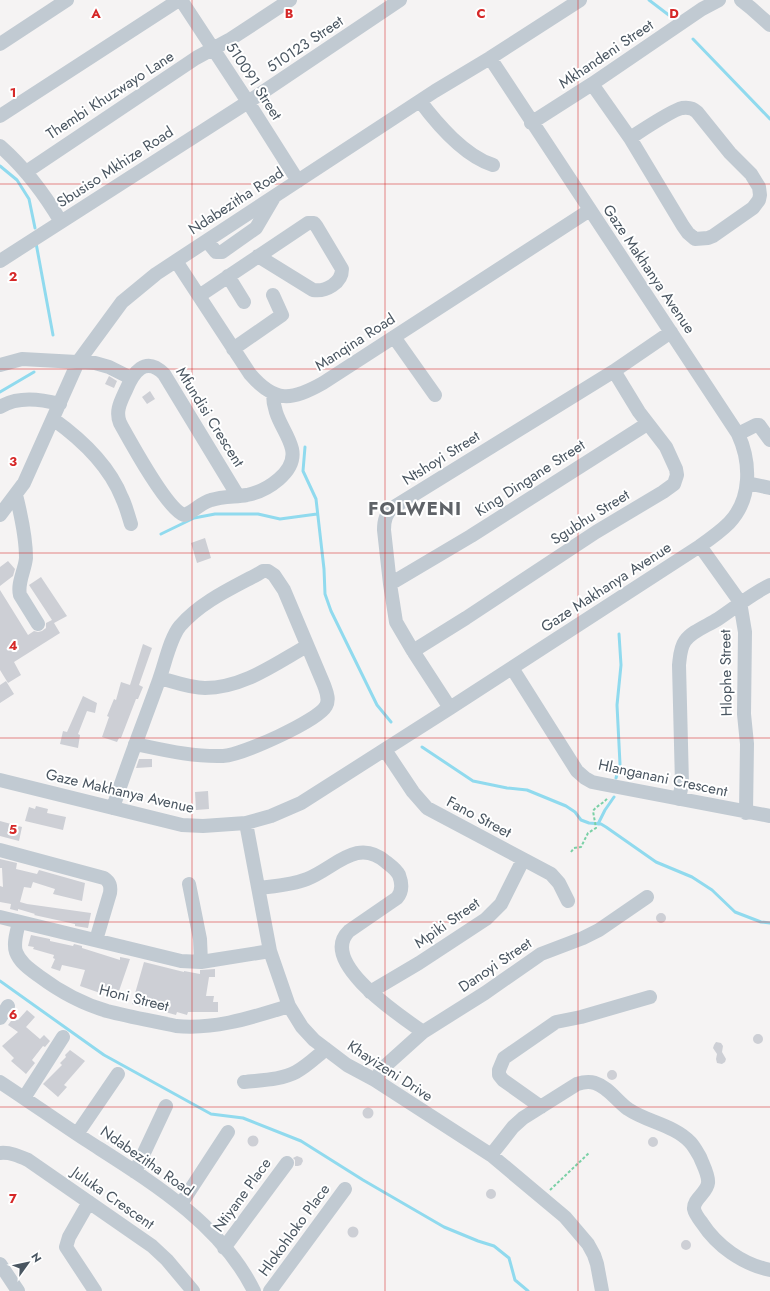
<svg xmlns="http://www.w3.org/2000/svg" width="770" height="1291" font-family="Jost,sans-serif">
<rect width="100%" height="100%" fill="#f5f3f3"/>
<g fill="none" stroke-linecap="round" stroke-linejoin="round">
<path stroke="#90daee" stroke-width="3" d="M 649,0 L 670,16
M 693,39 L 770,119
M 0,166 L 17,180 L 29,199 L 35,228
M 36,243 L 53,335
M 0,392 L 34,372
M 305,447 L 303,471 L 316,499 L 324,569 L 325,594 L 331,611 L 377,705 L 391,722
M 161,534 L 194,518 L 215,514 L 258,514 L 280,519 L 317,514
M 422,747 L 473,781 L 507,788 L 527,790 L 566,806 L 575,812 L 581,820 L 589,823 L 601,824 L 606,827 L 656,862 L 692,877 L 712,890 L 735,912 L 761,922 L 770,923
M 616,778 L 620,764 L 617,705 L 621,665 L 619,634
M 598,824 L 605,810 L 614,797
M 0,981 L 104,1055 L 211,1114 L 243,1118 L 301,1141 L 363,1180 L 444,1227 L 478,1241 L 494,1246 L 509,1258 L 515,1280 L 528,1291"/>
</g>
<path fill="#cdcfd5" d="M 109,376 L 117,381 L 114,388 L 105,384 Z
M 150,391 L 155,399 L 147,404 L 142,397 Z
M 205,538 L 211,558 L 197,563 L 191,543 Z
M 8,561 L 15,569 L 13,576 L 0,586 L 0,567 Z
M 41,577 L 67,616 L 54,623 L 60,633 L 14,662 L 21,675 L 8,683 L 0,670 L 0,590 L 28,635 L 34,631 L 38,632 L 42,631 L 46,628 L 46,623 L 52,620 L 29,585 Z
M 143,644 L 152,648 L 139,685 L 143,687 L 138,699 L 136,699 L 121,738 L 119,738 L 117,742 L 102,737 L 109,717 L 107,716 L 114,699 L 116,700 L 121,682 L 130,685 Z
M 6,681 L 14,694 L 0,703 L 0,685 Z
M 83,696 L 97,703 L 95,713 L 87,711 L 78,734 L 80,735 L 78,748 L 60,744 L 63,731 L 67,732 Z
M 139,759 L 152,759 L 152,767 L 136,768 Z
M 208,791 L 209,809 L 196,810 L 195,792 Z
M 36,806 L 48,809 L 47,813 L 66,817 L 63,830 L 25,821 L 29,807 L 35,809 Z
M 0,821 L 22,827 L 19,841 L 0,836 Z
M 0,859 L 17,863 L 16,869 L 37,874 L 39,870 L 85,883 L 82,901 L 53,894 L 55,889 L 33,882 L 31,888 L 24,887 L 20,902 L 27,904 L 91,913 L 88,928 L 75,926 L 75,924 L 34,915 L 35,914 L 18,909 L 18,911 L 10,909 L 11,904 L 0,902 L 0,886 L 3,887 L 2,868 L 0,868 Z
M656 918a5 5 0 1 1 10 0a5 5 0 1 1-10 0Z
M 31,935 L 50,939 L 50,941 L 73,946 L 74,944 L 82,946 L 82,948 L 120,960 L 120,957 L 130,959 L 119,991 L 101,986 L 100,993 L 80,986 L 85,970 L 62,965 L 60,971 L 51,968 L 55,959 L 53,958 L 54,955 L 33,949 L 34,947 L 28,946 Z
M 144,962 L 184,972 L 184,971 L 200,974 L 200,970 L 215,969 L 215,977 L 209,977 L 206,996 L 214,996 L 213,1002 L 218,1002 L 218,1012 L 188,1012 L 187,1015 L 177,1012 L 176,1015 L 158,1010 L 143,1003 L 142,1007 L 132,1004 Z
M 27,1010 L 35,1017 L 26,1027 L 40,1039 L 44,1035 L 50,1041 L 45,1047 L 43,1046 L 32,1060 L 35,1063 L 26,1074 L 11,1061 L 14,1058 L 2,1046 L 18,1032 L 8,1025 L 14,1017 L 18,1020 Z
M753 1039a5 5 0 1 1 10 0a5 5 0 1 1-10 0Z
M 716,1042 L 721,1043 L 723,1046 L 722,1052 L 726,1059 L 725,1062 L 722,1064 L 717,1063 L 716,1059 L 717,1054 L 713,1048 L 714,1045 Z
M 70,1050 L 85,1061 L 64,1085 L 67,1087 L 58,1097 L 43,1084 L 62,1065 L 60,1063 L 66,1057 L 65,1055 Z
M607 1075a5 5 0 1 1 10 0a5 5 0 1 1-10 0Z
M362.5 1113a5.5 5.5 0 1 1 11 0a5.5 5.5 0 1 1-11 0Z
M247.5 1141a5.5 5.5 0 1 1 11 0a5.5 5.5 0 1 1-11 0Z
M648 1142a5 5 0 1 1 10 0a5 5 0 1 1-10 0Z
M 297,1156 L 302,1158 L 303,1161 L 301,1165 L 298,1166 L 295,1166 L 295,1160 L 293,1158 Z
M486 1194a5 5 0 1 1 10 0a5 5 0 1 1-10 0Z
M347.5 1232a5.5 5.5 0 1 1 11 0a5.5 5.5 0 1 1-11 0Z
M681 1245a5 5 0 1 1 10 0a5 5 0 1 1-10 0Z"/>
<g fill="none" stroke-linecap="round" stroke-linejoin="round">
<path stroke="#7ad0a6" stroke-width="2" stroke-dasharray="3 2" stroke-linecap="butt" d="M 571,852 L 574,848 L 581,847 L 588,833 L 596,828 L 593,811 C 597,805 605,803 608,797
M 550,1190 L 589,1153"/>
<path stroke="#c1cad2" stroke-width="14" d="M 181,0 L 248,102 L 298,181
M 741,0 L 751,8 L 770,25
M 0,44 L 67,0
M 592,84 L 630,138 L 683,226 L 688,233 L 695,239 L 708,238 L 713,236 L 753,208 L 759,200 L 760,195 L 759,187 L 751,174 L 730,153 L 697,112 C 693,108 688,107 682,108 C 672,110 641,131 630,138
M 420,101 C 437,124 465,156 493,165
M 0,116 L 179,0
M 531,123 L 592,84 L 702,9 L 719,0
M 0,146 C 25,168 44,193 61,222
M 26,172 L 196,58 L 229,40 L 290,0
M 207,241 L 216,252 L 222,252 L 256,228 L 273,199
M 0,261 L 248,102 L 400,0
M 176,261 L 250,374 C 275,403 291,401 323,383 L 590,210
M 228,276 L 244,302
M 199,296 L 308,223 L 314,223 L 317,227 L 342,269 C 342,283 326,292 313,290 L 258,256
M 394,337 L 435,395
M 233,349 L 282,315 L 273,295
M 0,365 L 22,359 L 95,363 L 109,367 L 131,378
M 0,407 C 18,396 40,399 60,404
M 53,419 C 81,439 109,465 122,498 C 126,506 128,515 131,524
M 738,434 L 756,425 L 759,425 L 770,440
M 747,483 L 770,488
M 16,495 C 21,515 26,537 26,558 C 25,570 17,583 20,595 L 38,624
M 238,496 L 164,374 C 145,355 133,373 126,390 C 121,401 115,411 120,423 C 130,441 167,509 184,515 C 194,512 200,503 211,500 C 223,496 235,497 247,495 C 267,491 297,472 292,449 C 289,436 280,425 276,412 C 274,406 273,400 273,394
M 0,515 L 24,483 L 78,362 L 122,302 L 156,274 L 435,91 L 490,58 L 580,0
M 700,546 L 740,602 L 745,632 L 744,714 L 747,744 L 746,813
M 390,584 L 471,536 L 647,424
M 413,651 L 466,618 L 596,532 L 663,492 L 674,484 L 677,475 L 676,469 L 666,447 L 639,412 L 614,371
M 512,668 L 577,771 L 585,778 L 592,782 L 602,784 L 770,816
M 160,678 C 175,682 190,688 205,688 C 243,688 275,664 307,646
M 450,708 L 413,651 L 396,622 L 390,584 L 384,530 C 384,520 386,513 394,507 L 614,371 L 671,332
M 385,750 L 413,792 L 427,808 L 551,874 L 559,883 L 568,901
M 0,780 L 182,825 L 203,826 L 246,823 L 271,816 L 301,803 L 450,708 L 700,546 C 710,539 720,532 729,523 C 752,499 751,462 738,434 L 490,58
M 679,799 L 682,784 L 679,665 C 680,657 680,648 685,641 C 692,631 707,626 718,619 C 736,607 751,594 770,585
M 113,808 C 127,764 144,722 159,680 C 165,664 170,638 180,626 C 201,602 230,589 258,574 L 263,571 L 268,571 L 274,575 L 284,590 L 324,685 C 326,691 330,699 326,706 C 318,721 242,755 223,756 C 193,757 164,750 135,744
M 246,823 L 270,951 L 289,1006 L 302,1027 L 314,1040 L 347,1065 L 375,1080 L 491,1155 L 565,1217 L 588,1244 L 594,1255 L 597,1264 L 602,1291
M 0,850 L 104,878 C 110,882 111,886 110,893 L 96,940
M 189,884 L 200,939 L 201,962
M 259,888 C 275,886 292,885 307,879 C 335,868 357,837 386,862 C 391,866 396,869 399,875 C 402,883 403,891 397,898 L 349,931 C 317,962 402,1017 423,1032
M 0,917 L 181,961 L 201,962 L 270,951
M 19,922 C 17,932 13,943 16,952 C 20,963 31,970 39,976 C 59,991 83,1004 107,1011 C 130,1017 153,1021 176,1026 C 215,1030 253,1017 289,1006
M 370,992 L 419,963 L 486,919 L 501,904 L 523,860
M 0,1018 L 8,1006
M 375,1080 L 383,1068 L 423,1032 L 485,993 L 541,954 L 583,938 L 599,930 L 647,897
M 0,1082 C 29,1101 57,1121 86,1140 C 148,1180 220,1222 254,1291
M 244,1082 C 261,1080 281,1080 296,1072 C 307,1066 316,1057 326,1049
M 24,1098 L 63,1037
M 541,1107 L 503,1080 L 499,1075 L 499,1070 L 504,1058 L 556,1022 L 581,1017 L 650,997
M 77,1134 L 118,1074
M 0,1153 C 10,1152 19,1156 28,1160 L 152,1246 L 167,1260 L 193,1291
M 491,1155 L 513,1127 L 523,1118 L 577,1084 C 583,1082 589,1081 595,1083 C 608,1087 617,1101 628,1109 C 647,1122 674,1125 690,1142 C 694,1146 697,1152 700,1157 C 703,1165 709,1175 708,1183 C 707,1193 693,1199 694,1209 C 695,1214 699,1219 702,1223 C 717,1246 742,1264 770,1270
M 135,1172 L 166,1106
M 89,1202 L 69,1237 L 66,1247 L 95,1291
M 181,1204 L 228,1132
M 224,1248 L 287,1163
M 0,1264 L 18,1291
M 270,1291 L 345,1189"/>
</g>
<path fill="none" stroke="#d62828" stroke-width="1" stroke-opacity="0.55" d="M 192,0 L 192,1291M 385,0 L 385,1291M 578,0 L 578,1291M 0,184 L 770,184M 0,369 L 770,369M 0,553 L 770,553M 0,738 L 770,738M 0,922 L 770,922M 0,1107 L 770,1107"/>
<g text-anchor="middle" stroke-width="4" stroke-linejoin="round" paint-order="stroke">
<g font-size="15" fill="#4a5661" stroke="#fff">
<text transform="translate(305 44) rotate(-34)" y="5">510123 Street</text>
<text transform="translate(606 54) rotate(-34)" y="5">Mkhandeni Street</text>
<text transform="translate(254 81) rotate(57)" y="5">510091 Street</text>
<text transform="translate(110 95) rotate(-33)" y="5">Thembi Khuzwayo Lane</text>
<text transform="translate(115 167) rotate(-33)" y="5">Sbusiso Mkhize Road</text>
<text transform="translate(236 201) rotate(-33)" y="5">Ndabezitha Road</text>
<text transform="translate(649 269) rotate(56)" y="5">Gaze Makhanya Avenue</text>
<text transform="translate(355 342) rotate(-33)" y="5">Manqina Road</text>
<text transform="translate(210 417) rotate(58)" y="5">Mfundisi Crescent</text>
<text transform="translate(441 458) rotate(-32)" y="5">Ntshoyi Street</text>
<text transform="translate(530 478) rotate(-33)" y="5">King Dingane Street</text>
<text transform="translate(590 517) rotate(-32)" y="5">Sgubhu Street</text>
<text transform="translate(606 587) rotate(-33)" y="5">Gaze Makhanya Avenue</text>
<text transform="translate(726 673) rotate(-91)" y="5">Hlophe Street</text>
<text transform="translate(663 778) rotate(12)" y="5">Hlanganani Crescent</text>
<text transform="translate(120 791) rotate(13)" y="5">Gaze Makhanya Avenue</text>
<text transform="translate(479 817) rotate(28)" y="5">Fano Street</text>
<text transform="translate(447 923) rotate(-35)" y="5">Mpiki Street</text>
<text transform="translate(495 965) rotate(-34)" y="5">Danoyi Street</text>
<text transform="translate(134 998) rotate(14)" y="5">Honi Street</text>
<text transform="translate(390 1071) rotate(33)" y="5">Khayizeni Drive</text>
<text transform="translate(147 1161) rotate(35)" y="5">Ndabezitha Road</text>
<text transform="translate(242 1195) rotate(-54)" y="5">Ntiyane Place</text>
<text transform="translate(113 1198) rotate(35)" y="5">Juluka Crescent</text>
<text transform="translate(294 1230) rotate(-54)" y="5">Hlokohloko Place</text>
</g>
<g font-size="19" font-weight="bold" letter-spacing="1" fill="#5f6368" stroke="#fff">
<text x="415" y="515">FOLWENI</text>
</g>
</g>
<g font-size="13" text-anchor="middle" font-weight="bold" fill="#d62828" stroke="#fff" stroke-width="4" stroke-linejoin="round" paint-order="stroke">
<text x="96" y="18">A</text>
<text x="289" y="18">B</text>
<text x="481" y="18">C</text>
<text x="674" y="18">D</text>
<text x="13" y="97">1</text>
<text x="13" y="281">2</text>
<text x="13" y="466">3</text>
<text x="13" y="650">4</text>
<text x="13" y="834">5</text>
<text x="13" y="1019">6</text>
<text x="13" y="1203">7</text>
</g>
<g transform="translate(28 1263) rotate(57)" stroke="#ffffff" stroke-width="3" paint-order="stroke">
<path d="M0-3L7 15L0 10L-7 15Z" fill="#4a5661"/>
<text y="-6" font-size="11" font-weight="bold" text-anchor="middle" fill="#4a5661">N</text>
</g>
</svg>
